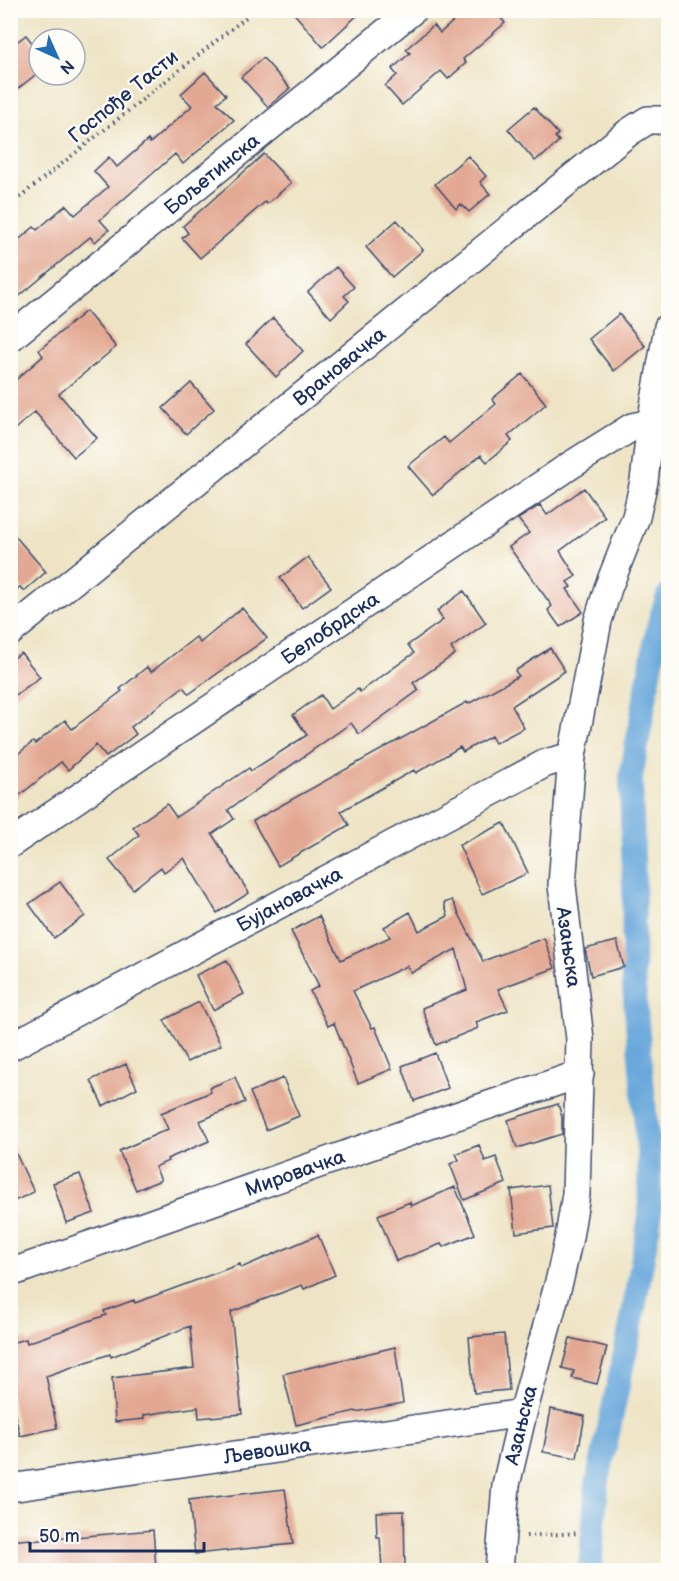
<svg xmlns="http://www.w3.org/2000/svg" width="679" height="1581" font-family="'Balsamiq Sans',sans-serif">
<rect width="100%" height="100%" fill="#fdfcf7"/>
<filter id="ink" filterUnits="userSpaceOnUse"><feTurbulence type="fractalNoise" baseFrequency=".0167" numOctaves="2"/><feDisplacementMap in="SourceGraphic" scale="12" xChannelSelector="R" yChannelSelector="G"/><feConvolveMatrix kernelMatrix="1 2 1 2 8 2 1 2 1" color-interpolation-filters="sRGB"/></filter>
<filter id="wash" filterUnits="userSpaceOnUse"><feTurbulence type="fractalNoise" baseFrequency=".008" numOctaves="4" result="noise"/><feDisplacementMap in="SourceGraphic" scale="24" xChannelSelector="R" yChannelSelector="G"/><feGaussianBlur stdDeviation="1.35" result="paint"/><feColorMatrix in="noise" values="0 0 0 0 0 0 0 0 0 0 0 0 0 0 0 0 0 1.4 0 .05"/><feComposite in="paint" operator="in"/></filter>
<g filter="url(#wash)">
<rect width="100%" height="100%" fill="#eee4c5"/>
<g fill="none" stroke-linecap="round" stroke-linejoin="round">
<path stroke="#69a8db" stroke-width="24" d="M 590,1570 L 597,1484 L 631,1325 L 650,1217 L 649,1160 L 633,976 L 634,890 L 631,777 L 658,627 L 668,596"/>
</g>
<g id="blocks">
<path fill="#e3a893" d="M 291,10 L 363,10 L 323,47 Z
M 466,10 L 494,10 L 505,23 L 463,59 L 466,63 L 448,79 L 441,71 L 402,105 L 385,86 L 397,75 L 392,69 L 410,53 L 406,49 L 434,25 L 440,33 Z
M 26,35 L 39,52 L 39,72 L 10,95 L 10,47 Z
M 263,58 L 290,88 L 268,107 L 241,77 Z
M 205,72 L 226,95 L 217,103 L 234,120 L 183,164 L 175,154 L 100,220 L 109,230 L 95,242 L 90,237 L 10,304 L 10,247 L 34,227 L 37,230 L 66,205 L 75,215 L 108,187 L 94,171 L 109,157 L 117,167 L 148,140 L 150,143 L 192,106 L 181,94 Z
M 534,107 L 558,134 L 555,137 L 559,141 L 542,157 L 541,156 L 535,161 L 508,129 Z
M 264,154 L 291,183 L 267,204 L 265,202 L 200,258 L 182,238 L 188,233 L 183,226 Z
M 468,156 L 486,176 L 480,182 L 490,194 L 469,212 L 461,204 L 456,209 L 435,184 Z
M 397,220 L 423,250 L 392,277 L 366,247 Z
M 336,267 L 354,287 L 344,296 L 349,301 L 331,318 L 308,292 Z
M 86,311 L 116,347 L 59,394 L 97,438 L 74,457 L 35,412 L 10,433 L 10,385 L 43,356 L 39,350 Z
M 619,314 L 645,346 L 614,371 L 589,339 Z
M 273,318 L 303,351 L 276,377 L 246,344 Z
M 522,374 L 546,404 L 508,436 L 512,441 L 487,462 L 481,455 L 433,495 L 408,466 L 444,437 L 449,443 L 496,404 L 492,399 Z
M 191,383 L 214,409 L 186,434 L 163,408 Z
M 584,488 L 605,517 L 560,551 L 576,576 L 567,582 L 571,587 L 567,589 L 583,612 L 560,627 L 548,610 L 552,606 L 509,547 L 529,533 L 518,519 L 540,505 L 547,515 Z
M 10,530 L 46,572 L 24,591 L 20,587 L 10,594 Z
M 308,557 L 331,587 L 302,608 L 280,578 Z
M 464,591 L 486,623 L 451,648 L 455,654 L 413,683 L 419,690 L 359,734 L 351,723 L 228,810 L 234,819 L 212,834 L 249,893 L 217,913 L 184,858 L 164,872 L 161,867 L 133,889 L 109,860 L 139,835 L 133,827 L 167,804 L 176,817 L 249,768 L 251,771 L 307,735 L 293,715 L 321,695 L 330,709 L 358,689 L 360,692 L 414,653 L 408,645 L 443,620 L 437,611 Z
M 242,608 L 267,638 L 189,694 L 183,687 L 131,727 L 136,734 L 106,757 L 96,745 L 68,770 L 61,762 L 10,803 L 10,760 L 33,742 L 35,744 L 65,720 L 72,729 L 122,691 L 120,689 L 147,667 L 151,672 L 196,637 L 200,643 Z
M 550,648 L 565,671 L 512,706 L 524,728 L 495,743 L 491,736 L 463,752 L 460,747 L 416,773 L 414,770 L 341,811 L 349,825 L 278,866 L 253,821 L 467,702 L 468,704 L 519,676 L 515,671 Z
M 21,653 L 40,677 L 10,699 L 10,661 Z
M 504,823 L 528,873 L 482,894 L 459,845 Z
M 60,882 L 85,916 L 54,938 L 29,904 Z
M 452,900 L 483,961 L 544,938 L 555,968 L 498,989 L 508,1010 L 476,1022 L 478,1028 L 436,1045 L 422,1008 L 467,990 L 456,949 L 411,973 L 407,966 L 353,991 L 372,1028 L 375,1027 L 392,1069 L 358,1083 L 334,1023 L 328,1026 L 310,991 L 319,986 L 291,931 L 319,916 L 341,960 L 390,937 L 384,927 L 410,912 L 419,931 L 448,916 L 444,903 Z
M 617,941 L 624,967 L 591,976 L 585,949 Z
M 227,960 L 244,994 L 213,1010 L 196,975 Z
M 199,1002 L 221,1045 L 187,1062 L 164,1020 Z
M 435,1053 L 448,1088 L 414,1101 L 402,1066 Z
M 126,1064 L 137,1088 L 103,1106 L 91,1080 Z
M 235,1077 L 245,1102 L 200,1121 L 209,1141 L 167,1159 L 168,1161 L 155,1167 L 161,1180 L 136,1190 L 119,1151 L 168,1129 L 161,1113 L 211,1092 L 209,1088 Z
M 283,1078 L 299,1116 L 266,1130 L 250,1092 Z
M 558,1104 L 562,1117 L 562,1134 L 517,1148 L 508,1120 Z
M 10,1141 L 34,1192 L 10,1203 Z
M 479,1145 L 485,1161 L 496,1157 L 506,1183 L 464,1200 L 450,1164 L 459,1160 L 456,1154 Z
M 80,1174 L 94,1213 L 66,1223 L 53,1183 Z
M 548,1185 L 553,1228 L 516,1233 L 511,1190 Z
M 455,1187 L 475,1234 L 443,1247 L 441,1244 L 396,1261 L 378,1215 L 410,1202 L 411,1206 Z
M 318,1235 L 335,1275 L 304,1289 L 302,1285 L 231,1312 L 242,1414 L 199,1418 L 198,1407 L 144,1415 L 144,1419 L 115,1422 L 112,1378 L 194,1368 L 190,1326 L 111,1357 L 110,1354 L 46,1376 L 57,1428 L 20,1436 L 10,1394 L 10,1343 L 26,1339 L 27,1343 L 106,1315 L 104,1311 L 134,1300 L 135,1303 L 240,1264 L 241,1268 Z
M 504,1334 L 509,1390 L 474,1393 L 469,1337 Z
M 570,1338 L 607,1347 L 597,1384 L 572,1378 L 574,1371 L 562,1368 Z
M 395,1347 L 403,1403 L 356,1412 L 355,1411 L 296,1425 L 283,1374 Z
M 551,1409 L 585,1416 L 577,1458 L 543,1452 Z
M 285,1489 L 293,1544 L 195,1554 L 189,1500 Z
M 404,1511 L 405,1570 L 382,1570 L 380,1537 L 377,1537 L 376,1512 Z
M 153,1530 L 156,1567 L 119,1570 L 10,1570 L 10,1541 L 30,1539 L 30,1541 Z"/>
</g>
</g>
<g filter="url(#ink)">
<use href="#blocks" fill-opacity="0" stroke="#3b4a6d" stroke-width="1.5"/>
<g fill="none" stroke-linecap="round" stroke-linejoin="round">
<defs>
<g id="minor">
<path id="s1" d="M 10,338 L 413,10"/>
<path id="s2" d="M 10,632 L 629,132 L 648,120 L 662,120"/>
<path id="s3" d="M 10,844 L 571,465 L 632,427 L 651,423"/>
<path id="s4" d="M 10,1047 L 546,763 L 572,756"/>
<path id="s5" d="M 10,1273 L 424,1127 L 580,1074"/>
<path id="s6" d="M 10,1488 L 523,1413"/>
<path id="s7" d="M 499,1570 L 506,1485 L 523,1413 L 560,1278 L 569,1237 L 576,1194 L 580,1039 L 562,885 L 572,756 L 598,621 L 608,588 L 636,517 L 644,481 L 651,423 L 668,327"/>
</g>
</defs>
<use href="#minor" stroke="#3b4a6d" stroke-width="30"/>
<path stroke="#3b4a6d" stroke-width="4" stroke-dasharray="1.5 4.5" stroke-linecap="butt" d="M 10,205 L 255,10
M 526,1536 L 579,1533"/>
<use href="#minor" stroke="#fff" stroke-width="27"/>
</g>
</g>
<g text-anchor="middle" stroke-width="4.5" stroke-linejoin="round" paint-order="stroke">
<g font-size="20" fill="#1b2f5e" stroke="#fdfcf7">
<text transform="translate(123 96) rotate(-39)" y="7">Госпође Тасти</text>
<text dy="7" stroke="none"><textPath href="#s1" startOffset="260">Бољетинска</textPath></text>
<text dy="7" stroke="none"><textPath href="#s2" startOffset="423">Врановачка</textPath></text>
<text dy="7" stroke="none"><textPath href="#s3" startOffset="386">Белобрдска</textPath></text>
<text dy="7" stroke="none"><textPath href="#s4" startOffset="316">Бујановачка</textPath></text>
<text transform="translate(569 947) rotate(82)" y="7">Азањска</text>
<text dy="7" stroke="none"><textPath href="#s5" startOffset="302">Мировачка</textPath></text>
<text dy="7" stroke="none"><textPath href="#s7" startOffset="147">Азањска</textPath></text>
<text dy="7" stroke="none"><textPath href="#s6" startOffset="260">Љевошка</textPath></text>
</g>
</g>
<rect width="679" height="1581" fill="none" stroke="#fdfcf7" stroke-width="36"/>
<g transform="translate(57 57) rotate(135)"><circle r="28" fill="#fdfcf7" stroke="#a3aaba" stroke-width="1.5"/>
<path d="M0-4.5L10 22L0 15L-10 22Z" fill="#1f6fb2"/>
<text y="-9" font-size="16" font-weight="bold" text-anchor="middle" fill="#1b2f5e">N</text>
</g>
<path d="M30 1542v9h174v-9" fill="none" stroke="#1b2f5e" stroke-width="3"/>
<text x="39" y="1542" font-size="18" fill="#1b2f5e" stroke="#fdfcf7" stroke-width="4.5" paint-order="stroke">50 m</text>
</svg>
